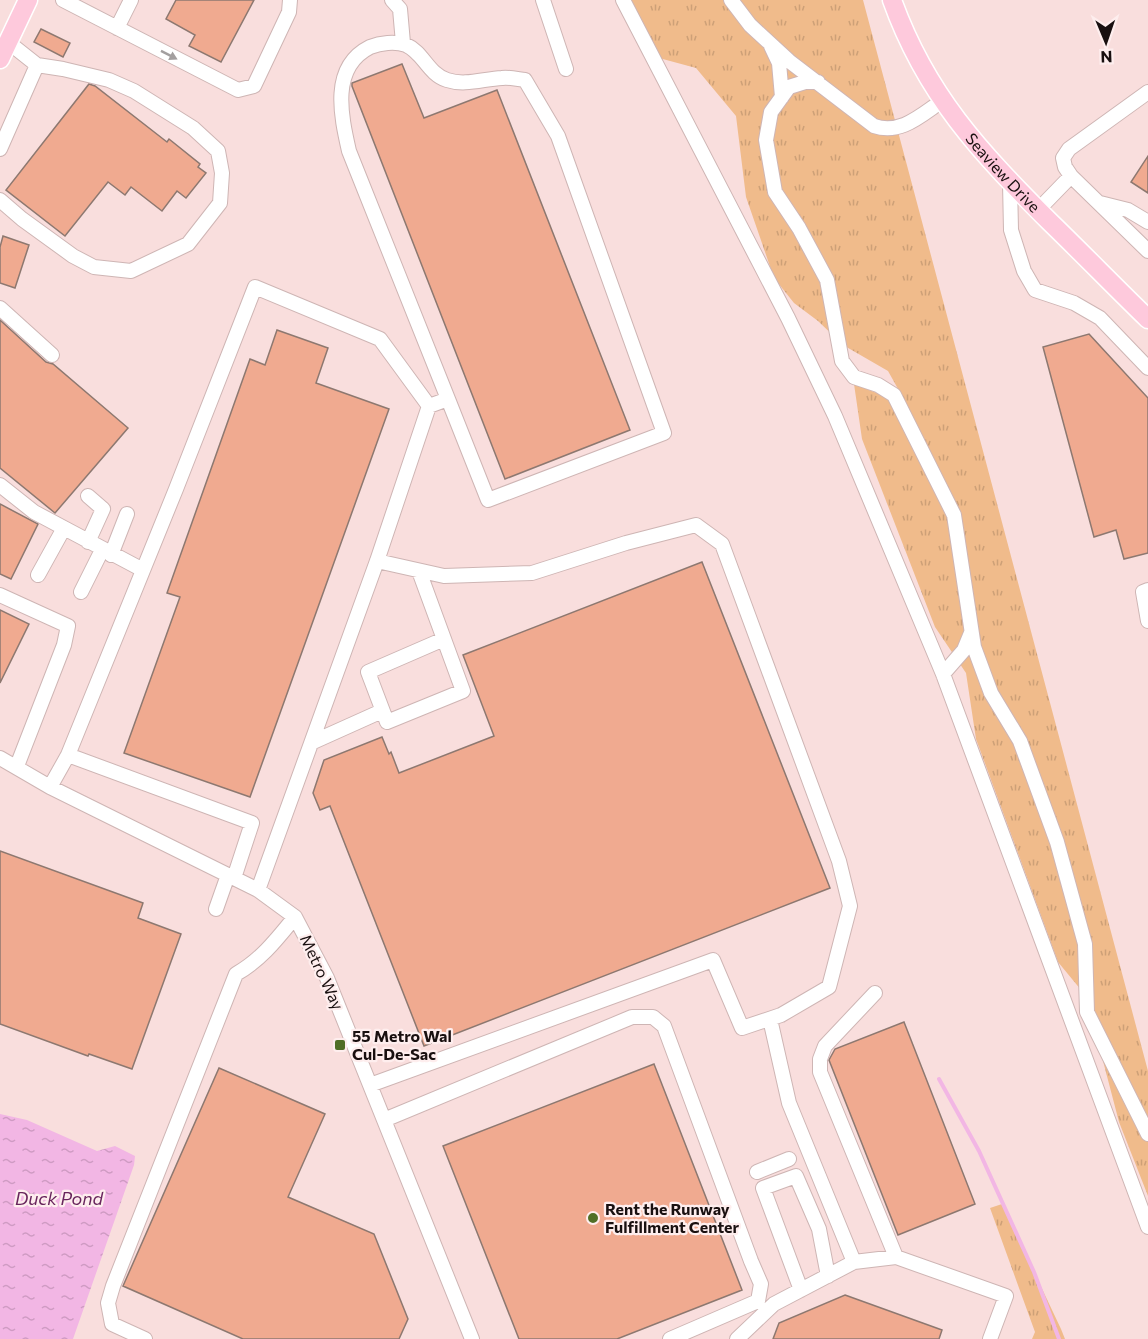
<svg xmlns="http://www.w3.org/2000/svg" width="1148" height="1339" font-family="Commissioner,sans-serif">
<defs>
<pattern id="grass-tufts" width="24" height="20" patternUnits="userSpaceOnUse" patternTransform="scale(1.5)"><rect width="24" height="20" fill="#f0bb8b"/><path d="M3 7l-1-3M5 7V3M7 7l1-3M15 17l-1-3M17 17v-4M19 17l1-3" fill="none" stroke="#cda077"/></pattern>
<pattern id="water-ripples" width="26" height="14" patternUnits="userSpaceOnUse" patternTransform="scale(1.5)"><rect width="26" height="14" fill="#f2b6e4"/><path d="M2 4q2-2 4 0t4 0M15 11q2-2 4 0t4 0" fill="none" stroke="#cf9bc3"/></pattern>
</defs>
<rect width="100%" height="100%" fill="#f9dedd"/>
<path fill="url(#grass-tufts)" d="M 628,0 L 863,0 L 1148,1071 L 1148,1196 L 1119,1122 L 1086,996 L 1058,962 L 976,739 L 966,673 L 935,627 L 862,439 L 854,384 L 907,405 L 888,371 L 843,345 L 818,321 L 794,303 L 774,278 L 746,197 L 736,116 L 696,68 L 659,58 Z
M 1002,1204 L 1061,1329 L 1065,1339 L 1032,1339 L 1035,1332 L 990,1208 Z"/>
<path fill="url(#water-ripples)" d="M 0,1114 L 27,1120 L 97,1151 L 115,1146 L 135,1156 L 134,1165 L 73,1339 L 0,1339 Z"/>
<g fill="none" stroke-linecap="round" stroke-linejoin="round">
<path stroke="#f2b6e4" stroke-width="4" d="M 939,1079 L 979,1151 L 1034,1272 L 1059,1339"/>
</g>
<path fill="#f0aa90" stroke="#8d7870" stroke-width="1.5" d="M 176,0 L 254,0 L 221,62 L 189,46 L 195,35 L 166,19 Z
M 41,29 L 70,43 L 63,57 L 34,42 Z
M 402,64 L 424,118 L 497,90 L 630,430 L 505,479 L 352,86 L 352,83 Z
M 89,84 L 95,86 L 167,142 L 169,139 L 200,164 L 198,167 L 206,173 L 186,198 L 177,191 L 162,211 L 131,187 L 125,195 L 108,182 L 65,236 L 6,190 Z
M 1148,156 L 1148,193 L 1131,182 Z
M 3,236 L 29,245 L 15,288 L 0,283 L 0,247 Z
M 0,320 L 46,362 L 53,364 L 128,428 L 55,513 L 0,468 Z
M 277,330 L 328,348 L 316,383 L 389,409 L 250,797 L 124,753 L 180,597 L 167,593 L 250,359 L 265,365 Z
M 1089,334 L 1148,398 L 1148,553 L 1124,559 L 1116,530 L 1094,537 L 1043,347 Z
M 0,504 L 38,524 L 11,579 L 0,574 Z
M 702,562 L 830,888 L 424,1046 L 330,806 L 320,810 L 313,793 L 324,760 L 382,737 L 389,754 L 391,752 L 399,773 L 494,736 L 463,655 Z
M 0,610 L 29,624 L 0,683 Z
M 0,851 L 143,903 L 138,918 L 181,934 L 132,1069 L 89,1054 L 88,1056 L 0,1024 Z
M 904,1022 L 975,1204 L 898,1235 L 829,1060 L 835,1049 Z
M 654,1064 L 742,1290 L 617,1339 L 519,1339 L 443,1146 Z
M 219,1068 L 325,1114 L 288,1197 L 374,1234 L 408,1319 L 399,1339 L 243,1339 L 123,1286 Z
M 845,1295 L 942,1330 L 939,1339 L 773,1339 L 779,1323 Z"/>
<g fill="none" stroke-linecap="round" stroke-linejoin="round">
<defs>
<path id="minor" d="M 63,0 L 238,90 L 254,86 L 289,12 L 290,0
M 392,0 L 400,9 L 403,43
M 543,0 L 566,69
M 623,0 L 788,318 L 835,416 L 943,674 L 1148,1227
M 731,0 L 750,25 L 789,61 L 874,126 C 901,135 921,115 942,101
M 117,28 L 131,0
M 771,46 L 779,63 L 782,97
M 818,82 L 805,82 L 789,87 L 771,112 L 766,140 L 775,192 L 799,228 L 827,280 L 842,361 L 854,377 L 878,385 L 894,395 L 954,515 L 974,647 L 991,693 L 1020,741 L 1057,842 L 1085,944 L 1087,1012 L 1148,1134
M 1148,92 L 1069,149 L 1063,158 L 1065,167 L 1071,176 L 1148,251
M 0,149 L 37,65
M 1010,183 L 1011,230 L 1024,271 L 1035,290 L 1074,303 L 1100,318 L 1148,368
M 0,200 L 22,219 L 73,256 L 94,267 L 131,271 L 188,244 L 220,203 L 222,173 L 218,151 L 193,128 L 134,91 L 109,80 L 63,69 L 37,65 L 8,42
M 1100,203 L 1128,210 L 1148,222
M 1038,210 L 1071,176
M 0,308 L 52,355
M 429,406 L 448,399 L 488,500 L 664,433 L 558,136 L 525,80 C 517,79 509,77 502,78 C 483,79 465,86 447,80 C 428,74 423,52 406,45 C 395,41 380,43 370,47 C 330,67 341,116 349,151 L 448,399
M 0,485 L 34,512 L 64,528 L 38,575
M 88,496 L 103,509 L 88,542
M 64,528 L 143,570
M 111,555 L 127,514
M 419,571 L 463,691 L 387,722 L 368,672 L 444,639
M 1148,590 L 1143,592 L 1148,621
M 81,592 L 102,550
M 0,595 L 68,626 L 64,645 L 17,766
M 943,674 L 964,650 L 971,633
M 313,742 L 382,711
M 68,755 L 176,489 L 255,287 L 380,339 L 429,406 L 377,561 L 258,890
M 0,758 L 50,787 L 258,890 L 295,917 L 327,978 L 472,1339
M 50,787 L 68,755 L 252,823 L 234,878
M 216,909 L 228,875
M 875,993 L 825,1046 L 820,1059 L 820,1072 L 896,1257
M 770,1019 L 789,1103 L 854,1262
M 370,1085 L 713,960 L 742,1028 L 781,1015 L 829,987 L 850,906 L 839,861 L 722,544 L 696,525 L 626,543 L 532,573 L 444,576 L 377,561
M 384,1120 L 632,1017 L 653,1017 L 664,1026 L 751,1261 L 761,1284 L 758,1301 L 670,1339
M 757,1172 L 789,1159
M 801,1290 L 763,1188 L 796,1176 L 819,1229 L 828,1276
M 145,1339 L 112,1324 L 108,1303 L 113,1286 L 236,974 C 261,960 277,939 295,917
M 737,1339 L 774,1304 L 854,1262 L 896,1257 L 1006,1296 L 990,1339"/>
<g id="major">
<path id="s1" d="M 892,0 C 926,95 980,152 1050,222 C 1083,254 1115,287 1148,319"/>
<path d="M 0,59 L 28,0"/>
</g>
</defs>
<use href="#minor" stroke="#ceb5b4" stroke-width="16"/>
<use href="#major" stroke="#fff" stroke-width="21"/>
<use href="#minor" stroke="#fff" stroke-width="14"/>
<use href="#major" stroke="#fec9dc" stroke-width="18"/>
</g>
<defs><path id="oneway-solid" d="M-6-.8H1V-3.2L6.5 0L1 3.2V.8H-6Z" transform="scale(1.5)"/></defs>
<use fill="#a39f9f" href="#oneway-solid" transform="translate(169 55) rotate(27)"/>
<g fill="#506f26" stroke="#feeeee" stroke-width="2">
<rect x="334" y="1039" width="12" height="12" rx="3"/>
<circle cx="593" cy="1218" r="6"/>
</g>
<g text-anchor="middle" stroke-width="4.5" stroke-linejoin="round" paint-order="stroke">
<g font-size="16" fill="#191010" stroke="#feeeee">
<text dy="6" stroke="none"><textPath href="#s1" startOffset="207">Seaview Drive</textPath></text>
<text transform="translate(322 972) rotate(65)" y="6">Metro Way</text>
</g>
<g font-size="16" font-weight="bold" fill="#191010" stroke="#feeeee" text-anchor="start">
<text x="352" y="1042">55 Metro Wal<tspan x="352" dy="18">Cul-De-Sac</tspan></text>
<text x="605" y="1215">Rent the Runway<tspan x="605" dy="18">Fulfillment Center</tspan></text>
</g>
<g font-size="18" font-style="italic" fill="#69255d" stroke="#feeeee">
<text x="59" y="1205">Duck Pond</text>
</g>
</g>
<g transform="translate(1106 42) rotate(178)" stroke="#feeeee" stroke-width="4.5" paint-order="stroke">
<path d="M0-4.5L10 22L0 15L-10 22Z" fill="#191010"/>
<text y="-9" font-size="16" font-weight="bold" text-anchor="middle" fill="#191010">N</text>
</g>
</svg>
